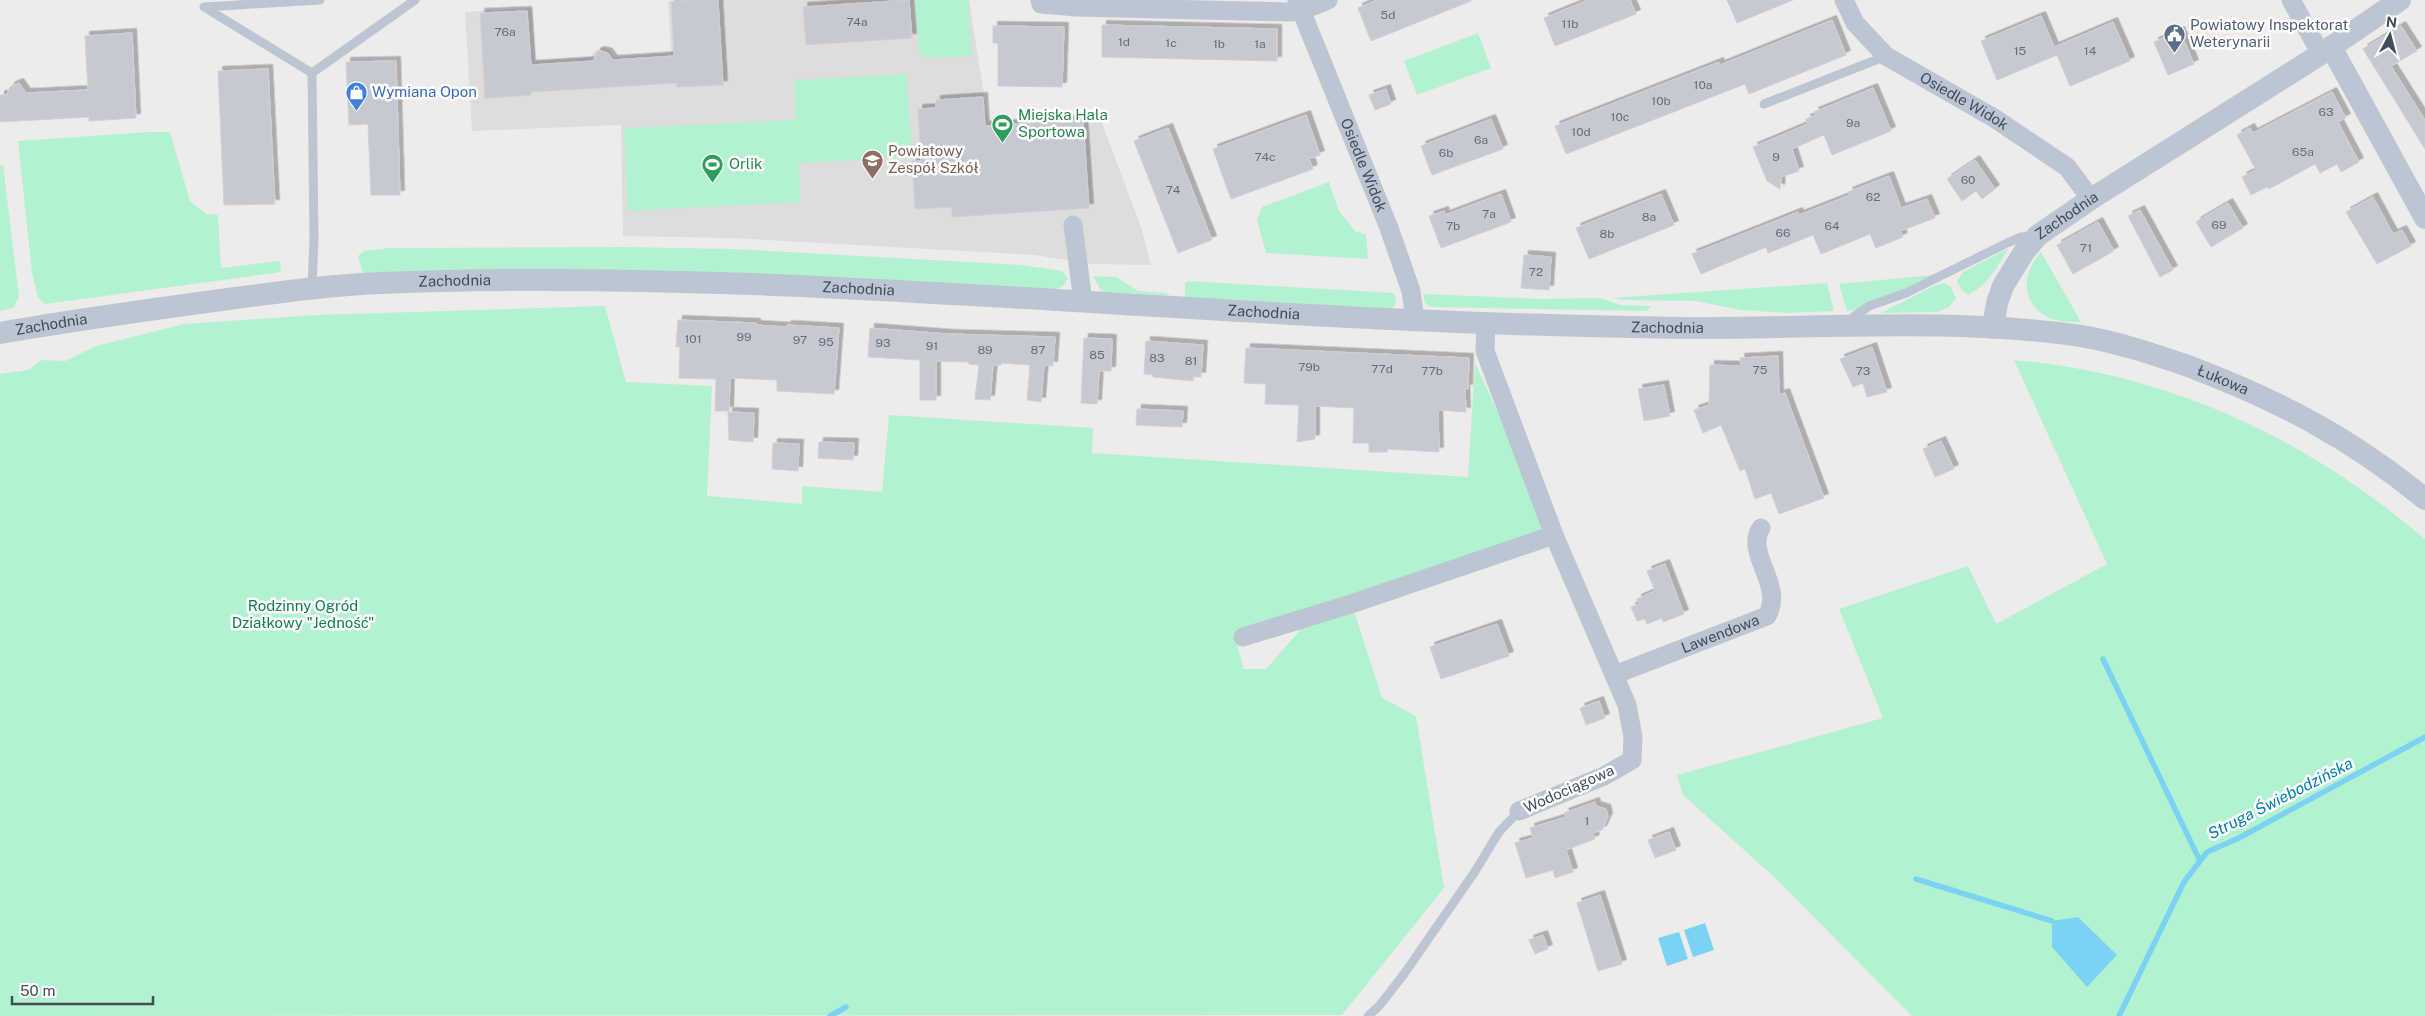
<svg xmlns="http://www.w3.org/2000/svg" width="2425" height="1016" font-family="'Public Sans',sans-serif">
<defs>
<filter id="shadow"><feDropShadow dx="4.5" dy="-4.5" stdDeviation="0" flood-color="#0004"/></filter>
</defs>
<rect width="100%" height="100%" fill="#eeebeb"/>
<path fill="#dfdcdc" d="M 684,0 L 969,0 L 988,121 L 1099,115 L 1141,227 L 1151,265 L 1093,264 L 1034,255 L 731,238 L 623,236 L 621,125 L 472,131 L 465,12 L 533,8 L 535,61 L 591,57 L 595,51 L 603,47 L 610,51 L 613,57 L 671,53 L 668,1 Z"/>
<path fill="#b3f2d0" d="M 915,0 L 968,0 L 972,56 L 927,58 L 919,52 Z
M 1478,33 L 1491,68 L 1417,95 L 1404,61 Z
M 907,74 L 912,157 L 799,163 L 800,202 L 628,211 L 624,128 L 796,120 L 794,80 Z
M 149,132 L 170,132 L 190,201 L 206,214 L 218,215 L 221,268 L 280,261 L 281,272 L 45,304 L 38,297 L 32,273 L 18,141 Z
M 3,165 L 19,297 L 13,308 L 0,311 L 0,166 Z
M 1329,182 L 1339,211 L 1356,232 L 1366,234 L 1368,259 L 1266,253 L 1257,220 L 1262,207 Z
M 625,247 L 733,249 L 1022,265 L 1062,271 L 1068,278 L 1064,285 L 1056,290 L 363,274 L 358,256 L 364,251 L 389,248 Z
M 2009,248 C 1997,267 1988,285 1968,295 L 1961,289 L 1957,281 L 1963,272 Z
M 2041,252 L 2081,322 C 2069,322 2058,322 2047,317 C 2020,303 2022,271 2041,252 Z
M 1933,275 L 1861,310 L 1847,311 L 1839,284 Z
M 1093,276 L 1116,277 L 1138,291 L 1168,293 L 1168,295 L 1105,292 L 1100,289 Z
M 1189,281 L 1393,293 C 1398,300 1397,303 1391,309 L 1185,297 L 1185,283 Z
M 1827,283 L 1834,311 L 1788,313 L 1741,310 L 1695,301 L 1624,300 L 1611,298 Z
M 1945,283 L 1951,287 L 1956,298 L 1949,307 L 1937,312 L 1881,313 L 1936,285 Z
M 1423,294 L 1543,299 L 1600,298 L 1621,305 L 1651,306 L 1647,311 L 1431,307 L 1425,303 Z
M 605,306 L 626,382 L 712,386 L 707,496 L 802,504 L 802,486 L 882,492 L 889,415 L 1093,428 L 1092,453 L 1468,477 L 1475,363 L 1544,514 L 1541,532 L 1501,548 L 1236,630 L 1237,645 L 1244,669 L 1266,669 L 1301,629 L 1353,608 L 1382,698 L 1416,716 L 1444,888 L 1342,1015 L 0,1016 L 0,374 L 28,370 L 42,360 L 65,361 L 96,346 L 184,324 L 316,315 Z
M 2014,360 C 2170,374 2306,438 2425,539 L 2425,1016 L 1912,1016 L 1773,876 L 1683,795 L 1677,775 L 1883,718 L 1839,609 L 1968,566 L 1996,624 L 2107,564 Z"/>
<path fill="#7cd2f3" d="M 2078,917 L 2117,955 L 2087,987 L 2052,947 L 2052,921 Z
M 1705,923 L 1714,950 L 1693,957 L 1684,930 Z
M 1679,932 L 1688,959 L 1667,966 L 1658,938 Z"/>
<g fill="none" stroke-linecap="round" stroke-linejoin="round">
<path stroke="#7cd2f3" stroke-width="5.5" d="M 2103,659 L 2200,861
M 1916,879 L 2052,921
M 830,1016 L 846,1007
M 2119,1016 L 2184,882 L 2207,852 L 2239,838 L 2425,737"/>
</g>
<path fill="#c6c9d2" stroke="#ced0d8" filter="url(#shadow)" d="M 689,0 L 718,0 L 723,85 L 677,87 L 677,83 L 531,92 L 531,95 L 485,98 L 480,13 L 527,11 L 531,65 L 593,61 L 597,52 L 601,51 L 608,53 L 613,60 L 674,56 L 671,2 Z
M 909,0 L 912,38 L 806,45 L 803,7 Z
M 1377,0 L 1471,0 L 1471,1 L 1371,41 L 1358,8 Z
M 1588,0 L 1630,0 L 1636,14 L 1555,46 L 1544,18 Z
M 1727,0 L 1793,0 L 1737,23 Z
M 2041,16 L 2054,47 L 2113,22 L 2130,61 L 2070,86 L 2057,55 L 1997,80 L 1981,41 Z
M 1832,20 L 1846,55 L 1749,94 L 1745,84 L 1566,154 L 1555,126 L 1719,62 L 1720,65 Z
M 1102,25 L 1277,29 L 1277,61 L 1102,57 Z
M 993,26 L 1064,27 L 1062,87 L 998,86 L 998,43 L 993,43 Z
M 2401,26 L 2417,51 L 2391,66 L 2425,120 L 2425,149 L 2363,49 Z
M 2180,31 L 2194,64 L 2168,75 L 2154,42 Z
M 132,33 L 136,118 L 89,121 L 89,117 L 0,122 L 0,95 L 7,95 L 10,87 L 13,85 L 19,83 L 26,93 L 88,90 L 85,36 Z
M 396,61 L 400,195 L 371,195 L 368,124 L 349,125 L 346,62 Z
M 268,69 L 275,204 L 224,205 L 218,71 Z
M 1873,88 L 1891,131 L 1832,155 L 1824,135 L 1792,149 L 1799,171 L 1781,177 L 1780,189 L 1767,181 L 1753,147 L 1808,124 L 1806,119 L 1816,115 L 1814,112 Z
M 1386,89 L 1391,104 L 1375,110 L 1369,95 Z
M 2332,92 L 2346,118 L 2338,122 L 2359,162 L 2341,172 L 2337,164 L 2320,173 L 2315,164 L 2269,189 L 2267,187 L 2251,195 L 2242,177 L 2256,170 L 2237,135 L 2250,128 L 2253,133 Z
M 983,97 L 985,126 L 1083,119 L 1089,208 L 952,217 L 952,207 L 915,209 L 912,161 L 921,161 L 918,109 L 936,108 L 936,100 Z
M 1306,115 L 1320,155 L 1309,159 L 1313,169 L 1231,199 L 1213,149 Z
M 1491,119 L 1503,149 L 1432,175 L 1421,146 Z
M 1168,128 L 1212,240 L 1178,253 L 1134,141 Z
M 1975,160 L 1995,189 L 1982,199 L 1976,191 L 1962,201 L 1947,179 Z
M 1889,176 L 1901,208 L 1927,199 L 1935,218 L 1900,231 L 1903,237 L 1876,248 L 1870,234 L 1821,254 L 1813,235 L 1768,253 L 1766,247 L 1701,274 L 1692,254 L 1798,212 L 1799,215 L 1850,195 L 1848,192 Z
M 1501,194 L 1511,222 L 1441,248 L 1429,216 L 1444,211 L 1445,215 Z
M 1661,194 L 1674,225 L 1589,259 L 1576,228 Z
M 2373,197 L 2393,234 L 2402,230 L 2411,246 L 2377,264 L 2346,212 Z
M 2228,203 L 2243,228 L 2211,247 L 2196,222 Z
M 2140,210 L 2173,270 L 2160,277 L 2128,216 Z
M 2098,222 L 2114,251 L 2073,274 L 2057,245 Z
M 1524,255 L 1551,257 L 1549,290 L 1521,288 Z
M 678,320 L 756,323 L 756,325 L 786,327 L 787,325 L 839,328 L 834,394 L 777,391 L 777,380 L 730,378 L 729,411 L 715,411 L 716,379 L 679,378 L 680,347 L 676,347 Z
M 870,328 L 948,334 L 1055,337 L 1053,366 L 1044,365 L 1041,402 L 1027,400 L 1030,365 L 1001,363 L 1001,365 L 993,365 L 990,400 L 975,399 L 979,365 L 969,364 L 969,362 L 936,361 L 936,400 L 920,400 L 920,360 L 868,357 Z
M 1084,338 L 1112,339 L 1111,371 L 1099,371 L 1097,404 L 1081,403 Z
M 1146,341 L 1203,345 L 1201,377 L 1193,376 L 1193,381 L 1153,377 L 1153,375 L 1144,374 Z
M 1872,347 L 1887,392 L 1867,397 L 1863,383 L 1853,387 L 1840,359 Z
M 1246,348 L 1469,358 L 1468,389 L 1465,388 L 1466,412 L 1438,410 L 1439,452 L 1387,449 L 1387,452 L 1369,452 L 1369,443 L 1353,443 L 1354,408 L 1315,406 L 1315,439 L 1297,442 L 1299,405 L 1265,404 L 1266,384 L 1244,383 Z
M 1778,356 L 1779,395 L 1785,393 L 1824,498 L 1779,514 L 1771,493 L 1755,499 L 1745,469 L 1740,471 L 1721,425 L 1703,433 L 1694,410 L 1709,405 L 1710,365 L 1741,366 L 1740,358 Z
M 1664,385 L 1670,416 L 1644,421 L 1638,389 Z
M 1137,409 L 1183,411 L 1182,427 L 1136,425 Z
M 728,412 L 754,413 L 753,442 L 729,440 Z
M 1941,441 L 1954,469 L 1935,477 L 1923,449 Z
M 819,442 L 854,443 L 853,460 L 818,458 Z
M 773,443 L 799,444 L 798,471 L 772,469 Z
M 1665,564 L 1684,614 L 1663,622 L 1662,618 L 1647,624 L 1645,619 L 1637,621 L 1631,607 L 1639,604 L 1637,599 L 1655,591 L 1647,571 Z
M 1497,624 L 1509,656 L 1441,679 L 1430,647 Z
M 1599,701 L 1605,718 L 1586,725 L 1580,708 Z
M 1595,802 L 1596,806 L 1606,809 L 1608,817 L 1602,830 L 1593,833 L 1595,839 L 1566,850 L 1573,872 L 1555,878 L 1553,870 L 1526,878 L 1515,843 L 1533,838 L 1530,828 L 1566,817 L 1564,813 Z
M 1669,832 L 1676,850 L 1655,858 L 1648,840 Z
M 1600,895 L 1622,964 L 1598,971 L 1577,903 Z
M 1543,935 L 1548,949 L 1535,954 L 1529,940 Z"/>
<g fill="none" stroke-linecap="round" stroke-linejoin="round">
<path stroke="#bcc6d2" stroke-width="9" d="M 204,7 L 312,73 L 415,0
M 204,7 L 320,0
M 1764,104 L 1886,56
M 312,288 L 314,238 L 312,73
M 1848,321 L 1869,306 L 1906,293 L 2007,243 L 2021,237 L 2032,236
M 1368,1016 L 1380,1005 L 1404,974 L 1474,873 L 1499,832 L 1519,811"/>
<g stroke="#bcc6d2" stroke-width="19">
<path d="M 1040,0 L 1041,4 L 1076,7 L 1288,12 L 1301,11 L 1328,0"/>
<path id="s1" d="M 1297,0 L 1389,228 L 1411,291 L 1415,320"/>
<path id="s2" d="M 1844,0 L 1855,23 L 1886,56 L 1994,118 L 2067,167 L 2091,199"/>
<path d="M 2291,0 L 2321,54"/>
<path d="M 1073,225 L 1083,302"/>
<path d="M 1486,322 L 1485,351 L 1554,535 L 1627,705 L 1633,737 L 1632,760 L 1604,776 L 1519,811"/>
<path d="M 1243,637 L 1351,604 L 1554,535"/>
<path id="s3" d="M 1614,675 L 1767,616 C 1785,585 1744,553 1761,528"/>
</g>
<g stroke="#bcc6d2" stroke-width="22">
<path d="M 2331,47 L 2425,218"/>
<path id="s4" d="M 1993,328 L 1997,303 L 2003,286 L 2024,252 L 2037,236 L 2091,199 L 2321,54 L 2400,0"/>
<path id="s5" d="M 0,333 C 73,320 147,310 221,300 C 274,293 328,285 381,283 C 725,269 1068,305 1411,320 C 1502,324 1593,327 1684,328 C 1815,329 1950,317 2081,336 C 2117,342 2153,354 2188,366 C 2278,400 2351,438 2425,499"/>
</g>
</g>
<defs>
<symbol id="civic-pin" viewBox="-11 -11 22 30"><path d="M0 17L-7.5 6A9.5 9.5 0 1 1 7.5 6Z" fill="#5c6f8a" stroke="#fff"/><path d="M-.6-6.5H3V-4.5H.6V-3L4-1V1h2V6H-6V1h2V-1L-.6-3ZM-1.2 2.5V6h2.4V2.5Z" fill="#fff"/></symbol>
<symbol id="shop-pin" viewBox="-11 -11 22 30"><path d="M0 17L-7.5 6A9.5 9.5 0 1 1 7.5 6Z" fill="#3f7fe0" stroke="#fff"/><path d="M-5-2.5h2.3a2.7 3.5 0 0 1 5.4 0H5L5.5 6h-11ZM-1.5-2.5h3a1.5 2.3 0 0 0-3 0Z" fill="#fff"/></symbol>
<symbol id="stadium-pin" viewBox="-11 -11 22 30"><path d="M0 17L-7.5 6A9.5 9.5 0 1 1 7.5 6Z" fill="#2e9e5b" stroke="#fff"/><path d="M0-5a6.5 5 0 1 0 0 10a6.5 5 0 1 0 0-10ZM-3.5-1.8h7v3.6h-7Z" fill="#fff"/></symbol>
<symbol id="school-pin" viewBox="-11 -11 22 30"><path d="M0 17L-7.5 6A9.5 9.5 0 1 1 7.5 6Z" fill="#8d6e63" stroke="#fff"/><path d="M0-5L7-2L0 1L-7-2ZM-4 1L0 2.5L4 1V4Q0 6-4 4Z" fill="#fff"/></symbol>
</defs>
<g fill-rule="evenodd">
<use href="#civic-pin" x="2162" y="22" width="25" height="34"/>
<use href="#shop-pin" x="344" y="80" width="25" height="34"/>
<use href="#stadium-pin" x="990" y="112" width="25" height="34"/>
<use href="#school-pin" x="860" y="148" width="25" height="34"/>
<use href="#stadium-pin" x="700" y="152" width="25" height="34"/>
</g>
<g text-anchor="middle" stroke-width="5" stroke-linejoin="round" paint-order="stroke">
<g font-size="12" fill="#636c78">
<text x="1388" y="19">5d</text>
<text x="857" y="26">74a</text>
<text x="1570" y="28">11b</text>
<text x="505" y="36">76a</text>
<text x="1124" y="46">1d</text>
<text x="1171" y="47">1c</text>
<text x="1219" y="48">1b</text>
<text x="1260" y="48">1a</text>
<text x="2020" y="55">15</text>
<text x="2090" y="55">14</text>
<text x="1703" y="89">10a</text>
<text x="1661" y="105">10b</text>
<text x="2326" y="116">63</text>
<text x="1620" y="121">10c</text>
<text x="1853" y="127">9a</text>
<text x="1581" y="136">10d</text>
<text x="1481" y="144">6a</text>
<text x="2303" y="156">65a</text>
<text x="1446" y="157">6b</text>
<text x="1265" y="161">74c</text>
<text x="1776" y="161">9</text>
<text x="1968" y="184">60</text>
<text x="1173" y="194">74</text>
<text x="1873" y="201">62</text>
<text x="1489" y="218">7a</text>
<text x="1649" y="221">8a</text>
<text x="2219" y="229">69</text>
<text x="1453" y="230">7b</text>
<text x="1832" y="230">64</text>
<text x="1783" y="237">66</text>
<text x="1607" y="238">8b</text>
<text x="2086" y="252">71</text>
<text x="1536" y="276">72</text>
<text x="744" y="341">99</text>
<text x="693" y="343">101</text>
<text x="800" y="344">97</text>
<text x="826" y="346">95</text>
<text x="883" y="347">93</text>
<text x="932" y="350">91</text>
<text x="985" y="354">89</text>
<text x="1038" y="354">87</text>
<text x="1097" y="359">85</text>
<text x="1157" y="362">83</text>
<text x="1191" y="365">81</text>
<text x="1309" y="371">79b</text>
<text x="1382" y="373">77d</text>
<text x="1760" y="374">75</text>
<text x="1432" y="375">77b</text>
<text x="1863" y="375">73</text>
<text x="1587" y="825">1</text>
</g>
<g font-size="15" fill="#4e5e75" stroke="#fff" text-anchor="start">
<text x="2190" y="30">Powiatowy Inspektorat<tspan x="2190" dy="17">Weterynarii</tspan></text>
</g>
<g font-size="15" fill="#366cbe" stroke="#fff" text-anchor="start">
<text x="372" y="97">Wymiana Opon</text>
</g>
<g font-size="15" fill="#424d5a" stroke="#fff">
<text dy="5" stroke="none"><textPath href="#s2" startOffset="161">Osiedle Widok</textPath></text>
<text dy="5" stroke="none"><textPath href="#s1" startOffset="178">Osiedle Widok</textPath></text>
<text dy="5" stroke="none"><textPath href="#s4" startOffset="140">Zachodnia</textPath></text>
<text dy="5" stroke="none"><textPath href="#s5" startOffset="458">Zachodnia</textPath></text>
<text dy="5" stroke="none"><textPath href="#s5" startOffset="862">Zachodnia</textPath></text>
<text dy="5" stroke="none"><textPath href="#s5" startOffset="1268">Zachodnia</textPath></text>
<text dy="5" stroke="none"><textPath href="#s5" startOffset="52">Zachodnia</textPath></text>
<text dy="5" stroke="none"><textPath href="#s5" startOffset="1672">Zachodnia</textPath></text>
<text dy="5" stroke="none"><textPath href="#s5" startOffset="2235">Łukowa</textPath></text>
<text dy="5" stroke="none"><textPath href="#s3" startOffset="114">Lawendowa</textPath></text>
<text transform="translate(1569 789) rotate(-24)" y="5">Wodociągowa</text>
</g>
<g font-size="15" fill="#27864d" stroke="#fff" text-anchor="start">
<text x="1018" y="120">Miejska Hala<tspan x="1018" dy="17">Sportowa</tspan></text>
<text x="729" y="169">Orlik</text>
</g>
<g font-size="15" fill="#785e54" stroke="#fff" text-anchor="start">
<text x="888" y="156">Powiatowy<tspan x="888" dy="17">Zespół Szkół</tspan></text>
</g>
<g font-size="15" fill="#0f7f4f" stroke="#fff">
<text x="303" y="611">Rodzinny Ogród<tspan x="303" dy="17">Działkowy "Jedność"</tspan></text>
</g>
<g font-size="16" font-style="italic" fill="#007eae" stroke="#fff">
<text transform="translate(2280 798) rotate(-27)" y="6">Struga Świebodzińska</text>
</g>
</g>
<g transform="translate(2390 35) rotate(7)" stroke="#ffffff" stroke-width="4" paint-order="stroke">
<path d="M0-4L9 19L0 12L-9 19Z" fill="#424d5a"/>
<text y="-8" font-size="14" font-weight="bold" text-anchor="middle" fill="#424d5a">N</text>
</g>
<path d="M12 996v8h141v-8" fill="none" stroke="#424d5a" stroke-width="2.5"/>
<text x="20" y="996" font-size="15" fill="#424d5a" stroke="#ffffff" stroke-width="4" paint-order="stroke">50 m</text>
</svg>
